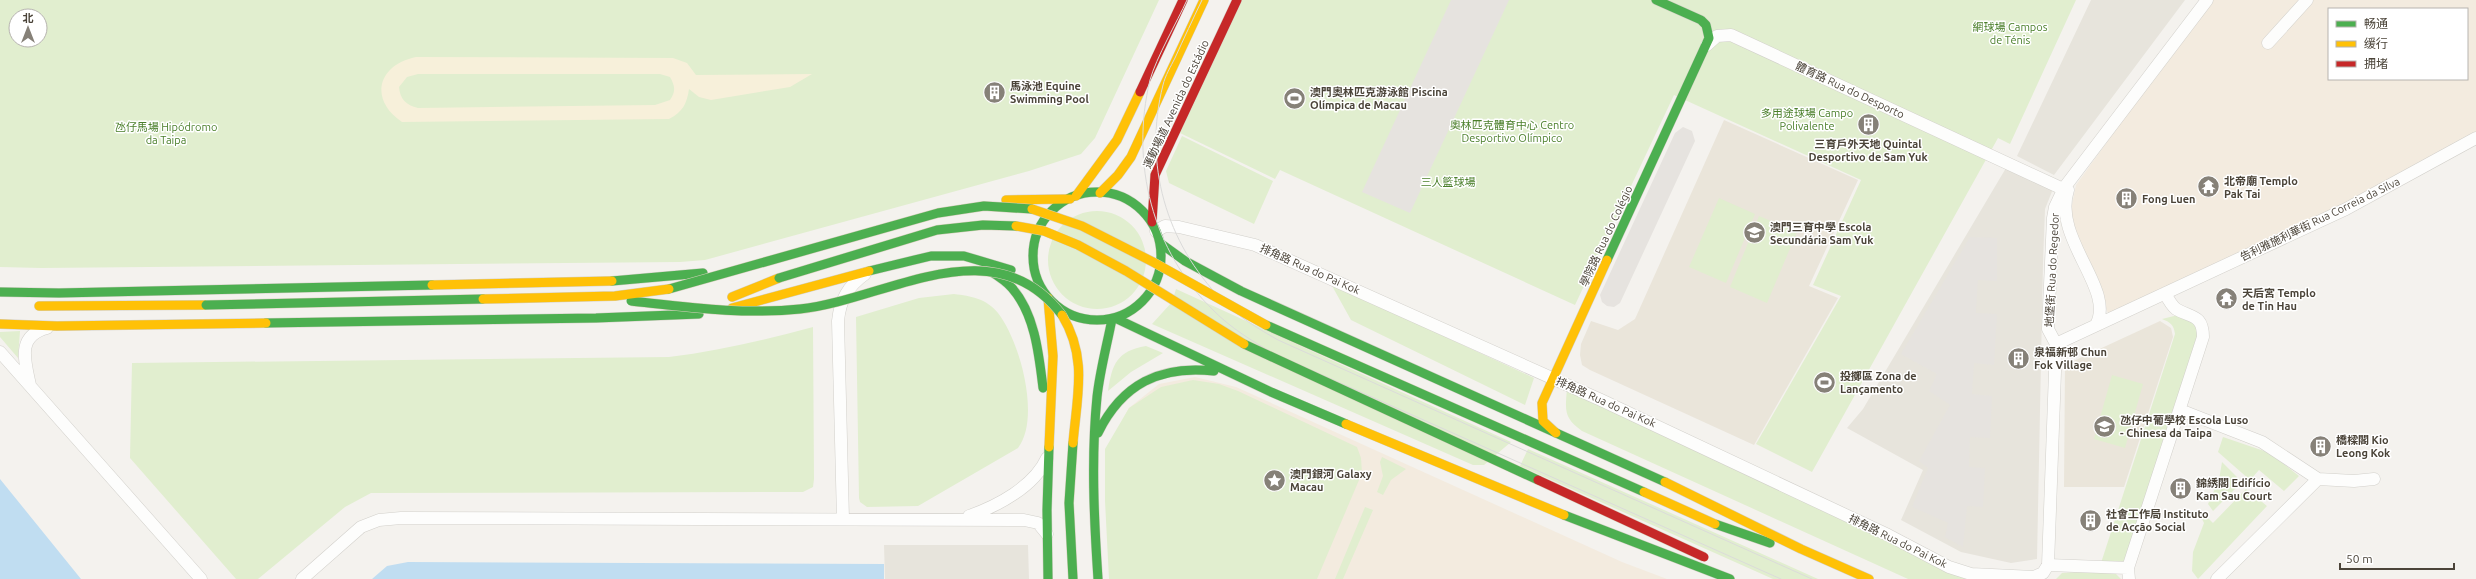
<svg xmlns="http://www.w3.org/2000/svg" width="2476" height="579" font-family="Ubuntu,'Noto Sans SC',sans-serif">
<rect width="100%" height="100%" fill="#f4f2ee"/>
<path fill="#e7e4dc" d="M 2091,0 L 2185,0 L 2054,175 L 2017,156 Z
M 2006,168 L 2053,189 L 2045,209 L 2043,263 L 2037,559 L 2011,563 L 1961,552 L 1901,520 L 1923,470 L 1847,428 L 1863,409 Z
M 884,545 L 1028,545 L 1029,579 L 885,579 Z"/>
<path fill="#f3ebdf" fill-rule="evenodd" d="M 2213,0 L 2476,0 L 2476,142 L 2112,323 L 2072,222 L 2072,205 L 2076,185 L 2185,34 ZM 2329,9 L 2467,9 L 2467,79 L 2329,79 Z
M 1195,377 L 1236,387 L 1622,562 L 1667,579 L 1113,579 L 1109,445 L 1129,408 L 1159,384 Z"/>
<path fill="#eae5da" d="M 1724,120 L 1858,180 L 1809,286 L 1838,298 L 1754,445 L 1590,370 L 1582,365 L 1580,355 L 1581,344 L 1591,321 L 1618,330 L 1635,319 Z
M 2160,321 L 2171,328 L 2173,337 L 2124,487 L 2064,487 L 2065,365 Z"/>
<path fill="#e1eecf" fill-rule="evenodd" d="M 0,0 L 1159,0 L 1095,138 L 1081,154 L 1029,171 L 705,260 L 680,262 L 41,268 L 0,267 ZM 16,16 L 40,16 L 40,40 L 16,40 Z
M 1242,0 L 2076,0 L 2010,144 L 1998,138 L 1812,472 L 1756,444 L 1841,296 L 1813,285 L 1861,180 L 1674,95 L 1575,305 L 1280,170 L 1275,179 L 1180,133 Z
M 1182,136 L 1273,181 L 1254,224 L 1169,183 L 1166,171 Z
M 1719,198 L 1755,214 L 1726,283 L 1689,267 Z
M1048 260a49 49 0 1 1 98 0a49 49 0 1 1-98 0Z
M 1759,216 L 1797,232 L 1767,303 L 1730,287 Z
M 1331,284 L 1534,378 L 1525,405 L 1351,320 Z
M 1176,289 L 1511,442 L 1484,465 L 1473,465 L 1152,324 L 1172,302 Z
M 954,294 C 971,296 987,299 998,313 C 1020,341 1041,418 1018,448 L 918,506 L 867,507 L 860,502 L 859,498 L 856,317 L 919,298 Z
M 2178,315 L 2194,322 L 2199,337 L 2125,563 L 2101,563 L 2175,334 C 2174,325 2170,322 2162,319 Z
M 813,327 L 814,479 L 813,487 L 803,492 L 371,493 L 345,507 L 258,579 L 236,579 L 130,458 L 132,363 L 669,357 C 718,351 765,340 813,327 Z
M 20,331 L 18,358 L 0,337 L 0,332 Z
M 1146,346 L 1163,353 L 1131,372 L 1108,391 C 1112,364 1117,351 1146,346 Z
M 2112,375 L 2143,384 L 2125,448 L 2094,439 Z
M 1193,380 L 1219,384 L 1238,391 L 1357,447 L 1361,458 L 1362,473 L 1317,579 L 1109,579 L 1105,501 L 1105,449 L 1129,408 L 1161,387 Z
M 1567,389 L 1951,569 L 2019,579 L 1908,579 L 1582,431 C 1564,418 1565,411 1567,389 Z
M 2223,437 L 2270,453 L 2299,476 L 2284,491 L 2259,470 L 2250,480 L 2218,452 Z
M 1528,449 L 1818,579 L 1773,579 L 1520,466 Z
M 1382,457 L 1406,469 L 1391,480 L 1383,495 L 1377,492 L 1383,476 L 1380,462 Z
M 2222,462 L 2242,482 L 2213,511 L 2208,504 L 2219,480 Z
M 2246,489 L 2267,506 L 2198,579 L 2192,571 L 2193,552 L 2204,523 L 2202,519 L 2206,516 L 2213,523 Z
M 1365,507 L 1373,510 L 1343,579 L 1335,579 Z
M 2080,572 L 2115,573 L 2121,579 L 2056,579 L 2062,573 Z"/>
<path fill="#f7f0da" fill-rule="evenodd" d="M 416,57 L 673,58 L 687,63 L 696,75 L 812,74 L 790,87 L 711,100 L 699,97 L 689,89 C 687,103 683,112 669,119 L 402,122 C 369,100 377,65 416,57 ZM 418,74 L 660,74 L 670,77 C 675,86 676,91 670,100 L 655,105 L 418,108 C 406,105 400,99 399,87 L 407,77 Z"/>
<path fill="#e6e3df" d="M 1451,0 L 1509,0 L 1410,213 L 1362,192 Z
M 1683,127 L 1692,131 L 1695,141 L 1620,303 L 1614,307 L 1607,306 L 1602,302 L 1600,295 L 1675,133 Z
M 1970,237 L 1997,238 L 1997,281 L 1978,280 L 1976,313 L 1997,314 L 1994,365 L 1974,363 L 1972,394 L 1992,396 L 1990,438 L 1970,437 L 1969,467 L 1985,468 L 1983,507 L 1967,506 L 1963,547 L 1945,537 L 1948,523 L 1912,507 L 1928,468 L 1919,461 L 1950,405 L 1929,391 L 1937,374 L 1901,354 Z"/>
<path fill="#c0ddf1" d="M 0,479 L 81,579 L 0,579 Z
M 408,562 L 884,564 L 884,579 L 372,579 L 387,566 Z"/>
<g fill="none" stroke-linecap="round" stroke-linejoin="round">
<defs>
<path id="street" d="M 2268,43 L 2307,0
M 1707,45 L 1717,36 L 1731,35 L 2063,189
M 2068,190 C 2052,239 2116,289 2096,325
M 1156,231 L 1165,226 L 1179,227 L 1255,245 L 1601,400 L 1888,535 L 1949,567 L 1971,574 L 2034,577 L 2043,573 L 2048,565 L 2056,344 L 2048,329 L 2053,218 L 2055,207 L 2064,188 L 2207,0
M 2056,344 L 2346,209 L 2476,138
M 0,352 L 201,579
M 30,385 C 25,361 16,336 47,328
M 2180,410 L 2262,442 L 2318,479 L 2354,481 L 2374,479
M 969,516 C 997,506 1034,487 1047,458
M 843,519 L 838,321 C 840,300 848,286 865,274
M 2048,565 L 2128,568
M 302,579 L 361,527 L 379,520 L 401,518 L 1024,520 L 1038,523 L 1047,534
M 2129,579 L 2128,568 L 2203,337 C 2203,314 2191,318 2176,309 C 2171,305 2168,299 2165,293
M 2217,579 L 2318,479"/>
<path id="fast" d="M1033 256a64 64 0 1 1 128 0a64 64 0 1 1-128 0Z
M 1160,243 L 1185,261 L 1241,291 L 1665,482
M 1607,260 L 1709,38 L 1706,25 L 1701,20 L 1656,0
M 869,271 L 931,256 L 964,256 L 1011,270
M 990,271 C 998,276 1006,281 1012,288 C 1035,314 1039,355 1043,388
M 612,281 L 703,273
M 0,292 L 59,293 L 432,285
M 1115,318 L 1271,392 L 1346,424
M 266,323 L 596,318 L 699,314
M 1098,433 C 1122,384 1160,365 1214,371
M 1564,515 L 1730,579
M 1715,524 L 1770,543
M 1048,579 L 1047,510 L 1049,447
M 1098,579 C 1094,519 1091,457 1097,397 C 1100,370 1107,345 1112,319"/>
<path id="slow" d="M 1100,193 L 1118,175 L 1131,157 L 1204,0
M 1076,196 L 1117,140 L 1140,92
M 1006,200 L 1070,199
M 432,285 L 612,281
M 732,297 L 779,278
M 1048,298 L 1053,356 L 1049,447
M 39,306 L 206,305
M 732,308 L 869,271
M 0,324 L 57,326 L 266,323
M 1346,424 L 1564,515
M 1556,433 L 1543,421 L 1542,403 L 1607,260
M 1665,482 L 1801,549 L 1869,579"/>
<path id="jam" d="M 1140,92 L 1183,0
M 1152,222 L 1155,175 L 1237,0"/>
</defs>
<use href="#street" stroke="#d2d0cb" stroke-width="13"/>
<use href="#fast" stroke="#d3cfc5" stroke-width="10"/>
<use href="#slow" stroke="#d3cfc5" stroke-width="10"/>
<use href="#jam" stroke="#d3cfc5" stroke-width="10"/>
<use href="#street" stroke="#fdfdfc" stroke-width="12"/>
<use href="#fast" stroke="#4caf50" stroke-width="9"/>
<use href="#slow" stroke="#ffc107" stroke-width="9"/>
<use href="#jam" stroke="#c62828" stroke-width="9"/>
<path stroke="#dbdbda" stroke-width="1" d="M 1187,0 C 1177,22 1156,58 1150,80 C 1130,163 1152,251 1214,311 C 1231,328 1252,341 1273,353 L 1781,579
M 1202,0 C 1193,19 1184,38 1175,58 C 1171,66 1165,76 1163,85 C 1143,163 1166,243 1222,300 C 1238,317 1259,329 1278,340 L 1812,579"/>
<defs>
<path id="fast-bridge" d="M 779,278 L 937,230 L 983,225 L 1016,226
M 669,289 L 938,213 L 984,206 L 1032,209
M 631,301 C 687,307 744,315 800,309 C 886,300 993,224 1062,315
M 206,305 L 483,299
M 1266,325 L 1644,492
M 1244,344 L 1538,480
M 1073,443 L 1069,503 L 1073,579"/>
<path id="slow-bridge" d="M 1032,209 L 1082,226 L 1153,262 L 1266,325
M 1016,226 L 1044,231 L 1078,245 L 1126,271 L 1244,344
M 483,299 L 615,296 L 669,289
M 1062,315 C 1088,358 1077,395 1073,443
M 1644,492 L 1715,524"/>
<path id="jam-bridge" d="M 1538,480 L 1704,557"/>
</defs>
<use href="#fast-bridge" stroke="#d6cebb" stroke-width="10" stroke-linecap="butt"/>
<use href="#slow-bridge" stroke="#d6cebb" stroke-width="10" stroke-linecap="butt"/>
<use href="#jam-bridge" stroke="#d6cebb" stroke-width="10" stroke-linecap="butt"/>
<use href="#fast-bridge" stroke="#4caf50" stroke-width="9"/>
<use href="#slow-bridge" stroke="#ffc107" stroke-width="9"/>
<use href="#jam-bridge" stroke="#c62828" stroke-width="9"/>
</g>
<defs>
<symbol id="building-disc" viewBox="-11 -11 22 22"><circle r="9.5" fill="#868178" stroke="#fff"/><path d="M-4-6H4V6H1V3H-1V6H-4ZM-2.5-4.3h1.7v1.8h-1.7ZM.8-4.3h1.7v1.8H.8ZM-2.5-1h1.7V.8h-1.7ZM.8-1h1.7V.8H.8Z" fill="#fff"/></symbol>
<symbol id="stadium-disc" viewBox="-11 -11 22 22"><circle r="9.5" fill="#868178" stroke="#fff"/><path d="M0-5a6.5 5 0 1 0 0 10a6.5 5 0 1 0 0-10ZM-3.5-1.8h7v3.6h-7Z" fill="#fff"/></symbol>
<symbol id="temple-disc" viewBox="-11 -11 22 22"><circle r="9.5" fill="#868178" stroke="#fff"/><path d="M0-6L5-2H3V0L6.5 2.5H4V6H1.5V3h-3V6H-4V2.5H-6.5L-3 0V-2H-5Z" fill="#fff"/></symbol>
<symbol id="school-disc" viewBox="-11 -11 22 22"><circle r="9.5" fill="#868178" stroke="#fff"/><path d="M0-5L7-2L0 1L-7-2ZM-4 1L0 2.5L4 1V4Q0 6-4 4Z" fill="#fff"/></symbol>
<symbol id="sight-disc" viewBox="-11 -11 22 22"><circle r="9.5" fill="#868178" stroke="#fff"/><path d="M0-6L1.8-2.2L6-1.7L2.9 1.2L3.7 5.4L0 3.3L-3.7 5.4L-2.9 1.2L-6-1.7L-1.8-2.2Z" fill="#fff"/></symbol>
</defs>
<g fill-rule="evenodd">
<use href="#building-disc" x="982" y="80" width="25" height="25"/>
<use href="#stadium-disc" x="1282" y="86" width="25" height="25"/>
<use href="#building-disc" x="1856" y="112" width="25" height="25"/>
<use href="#temple-disc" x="2196" y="174" width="25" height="25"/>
<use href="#building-disc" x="2114" y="186" width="25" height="25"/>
<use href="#school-disc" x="1742" y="220" width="25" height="25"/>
<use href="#temple-disc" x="2214" y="286" width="25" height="25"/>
<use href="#building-disc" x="2006" y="346" width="25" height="25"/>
<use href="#stadium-disc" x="1812" y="370" width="25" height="25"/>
<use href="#school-disc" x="2092" y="414" width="25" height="25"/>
<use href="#building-disc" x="2308" y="434" width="25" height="25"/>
<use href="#sight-disc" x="1262" y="468" width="25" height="25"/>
<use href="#building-disc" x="2168" y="476" width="25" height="25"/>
<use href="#building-disc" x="2078" y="508" width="25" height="25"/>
</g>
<g text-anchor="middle" stroke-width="3" stroke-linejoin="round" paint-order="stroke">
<g font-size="11" fill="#4a7f2a" stroke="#fff">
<text x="2010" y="31">網球場 Campos<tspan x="2010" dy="13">de Ténis</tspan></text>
<text x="1807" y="117">多用途球場 Campo<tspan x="1807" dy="13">Polivalente</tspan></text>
<text x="1512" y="129">奧林匹克體育中心 Centro<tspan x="1512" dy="13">Desportivo Olímpico</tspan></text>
<text x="166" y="131">氹仔馬場 Hipódromo<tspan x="166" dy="13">da Taipa</tspan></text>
<text x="1448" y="186">三人籃球場</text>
</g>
<g font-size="11" font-weight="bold" fill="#4b4439" stroke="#fff" text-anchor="start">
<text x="1010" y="90">馬泳池 Equine<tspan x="1010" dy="13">Swimming Pool</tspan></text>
<text x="1310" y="96">澳門奧林匹克游泳館 Piscina<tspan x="1310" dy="13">Olímpica de Macau</tspan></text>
<text x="1868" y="148" text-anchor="middle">三育戶外天地 Quintal<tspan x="1868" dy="13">Desportivo de Sam Yuk</tspan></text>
<text x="2224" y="185">北帝廟 Templo<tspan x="2224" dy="13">Pak Tai</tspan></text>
<text x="2142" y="203">Fong Luen</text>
<text x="1770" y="231">澳門三育中學 Escola<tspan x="1770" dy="13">Secundária Sam Yuk</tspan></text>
<text x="2242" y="297">天后宮 Templo<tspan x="2242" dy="13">de Tin Hau</tspan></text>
<text x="2034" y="356">泉福新邨 Chun<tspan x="2034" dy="13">Fok Village</tspan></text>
<text x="1840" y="380">投擲區 Zona de<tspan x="1840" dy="13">Lançamento</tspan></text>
<text x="2120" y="424">氹仔中葡學校 Escola Luso<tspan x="2120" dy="13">- Chinesa da Taipa</tspan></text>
<text x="2336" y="444">橋樑閣 Kio<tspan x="2336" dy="13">Leong Kok</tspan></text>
<text x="1290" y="478">澳門銀河 Galaxy<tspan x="1290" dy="13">Macau</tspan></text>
<text x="2196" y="487">錦綉閣 Edifício<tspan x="2196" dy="13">Kam Sau Court</tspan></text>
<text x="2106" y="518">社會工作局 Instituto<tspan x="2106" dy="13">de Acção Social</tspan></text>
</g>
<g font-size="11" fill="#4b4439" stroke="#fff">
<text transform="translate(1850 90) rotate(25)" y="4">體育路 Rua do Desporto</text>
<text transform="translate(1176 104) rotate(-65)" y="4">運動場道 Avenida do Estádio</text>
<text transform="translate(2320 219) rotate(-26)" y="4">告利雅施利華街 Rua Correia da Silva</text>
<text transform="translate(1606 236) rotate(-65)" y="4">學院路 Rua do Colégio</text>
<text transform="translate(1310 269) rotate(24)" y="4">排角路 Rua do Pai Kok</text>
<text transform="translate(2052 270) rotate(-87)" y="4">地堡街 Rua do Regedor</text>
<text transform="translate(1606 402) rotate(24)" y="4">排角路 Rua do Pai Kok</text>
<text transform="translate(1898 541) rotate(26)" y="4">排角路 Rua do Pai Kok</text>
</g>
</g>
<rect x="2328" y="8" width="140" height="72" fill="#ffffff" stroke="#b7b4b0"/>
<rect x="2336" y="21" width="20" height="6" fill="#4caf50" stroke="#b7b4b0"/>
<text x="2364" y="28" font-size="12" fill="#4b4439">畅通</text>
<rect x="2336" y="41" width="20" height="6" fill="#ffc107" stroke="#b7b4b0"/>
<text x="2364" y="48" font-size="12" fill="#4b4439">缓行</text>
<rect x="2336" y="61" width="20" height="6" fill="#c62828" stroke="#b7b4b0"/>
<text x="2364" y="68" font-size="12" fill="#4b4439">拥堵</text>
<g transform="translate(28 28)"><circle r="19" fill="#ffffff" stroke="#b7b4b0"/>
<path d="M0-3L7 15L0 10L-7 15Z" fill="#868178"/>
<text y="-6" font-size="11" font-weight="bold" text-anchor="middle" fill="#4b4439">北</text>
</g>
<path d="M2340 563v6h114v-6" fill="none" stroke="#4b4439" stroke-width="2"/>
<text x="2346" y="563" font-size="12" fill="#4b4439" stroke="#ffffff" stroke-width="3" paint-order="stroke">50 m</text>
</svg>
